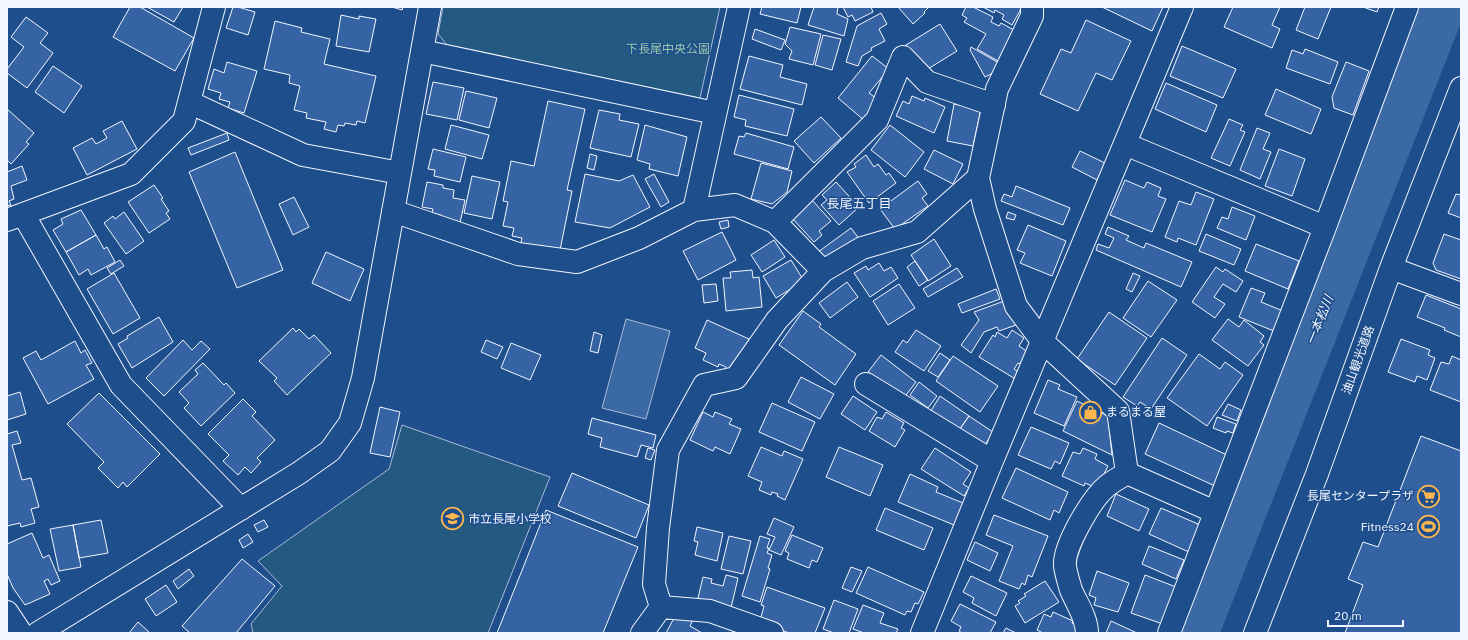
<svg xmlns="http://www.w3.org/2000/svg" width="1468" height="640" font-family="'IBM Plex Sans','Noto Sans JP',sans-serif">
<rect width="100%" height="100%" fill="#1f4e8c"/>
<path fill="#245a82" stroke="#a8bbd7" d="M 443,7 L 720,7 L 700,98 L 447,45 L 438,34 Z
M 402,425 L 550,477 L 488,633 L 253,633 L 251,624 L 282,586 L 258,561 L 389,469 Z"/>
<path fill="#3b69a3" stroke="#a8bbd7" d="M 626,319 L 670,331 L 646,419 L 602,408 Z"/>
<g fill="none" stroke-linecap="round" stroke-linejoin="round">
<path stroke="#3b69a3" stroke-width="45" d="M 1196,633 L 1443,7"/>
</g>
<path fill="#3563a3" stroke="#f2f6ff" d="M 130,7 L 140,7 L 194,38 L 175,71 L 113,37 Z
M 147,7 L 183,7 L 174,22 Z
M 233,7 L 238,7 L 255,12 L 248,35 L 226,28 Z
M 392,7 L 403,7 L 402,10 Z
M 762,7 L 801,7 L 797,23 L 760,14 Z
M 814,7 L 838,7 L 837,14 L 848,19 L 844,36 L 808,25 Z
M 843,7 L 871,7 L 873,12 L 855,21 L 852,15 L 848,17 Z
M 898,7 L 929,7 L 924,12 L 925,13 L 913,24 Z
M 966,7 L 973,7 L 993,17 L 991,22 L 999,26 L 1001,23 L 1014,30 L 998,61 L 977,49 L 986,34 L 964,22 L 967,18 L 962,15 Z
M 983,7 L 1022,7 L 1012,25 L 1002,19 L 1004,15 L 995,10 L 994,13 Z
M 1102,7 L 1163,7 L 1152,31 Z
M 1233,7 L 1280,7 L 1272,25 L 1280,29 L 1272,48 L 1224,27 Z
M 1305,7 L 1331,7 L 1318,39 L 1296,30 Z
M 1363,7 L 1379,7 L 1377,12 Z
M 881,13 L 887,24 L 879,29 L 885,41 L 871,48 L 872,50 L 862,56 L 858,66 L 846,62 L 857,26 Z
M 341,15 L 359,19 L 359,16 L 376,19 L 369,52 L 336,46 Z
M 26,17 L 48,33 L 40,43 L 53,53 L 27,88 L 7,73 L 7,69 L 24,47 L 11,37 Z
M 1086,20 L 1131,41 L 1112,80 L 1096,73 L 1078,111 L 1040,94 L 1061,49 L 1071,53 Z
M 275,21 L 302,28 L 301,32 L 330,39 L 324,64 L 376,76 L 365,123 L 357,121 L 356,125 L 345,123 L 344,126 L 338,125 L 336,132 L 324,129 L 326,122 L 306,118 L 307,113 L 294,110 L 300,86 L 289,83 L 290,75 L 264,69 Z
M 940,24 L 957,51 L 923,72 L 906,45 Z
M 790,27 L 821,34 L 813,65 L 789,59 L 792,51 L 785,44 Z
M 755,29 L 785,40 L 781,50 L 752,39 Z
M 823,35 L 841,39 L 832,70 L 815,65 Z
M 1182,46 L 1236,69 L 1223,98 L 1170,76 Z
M 971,47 L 999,63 L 995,72 L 985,77 L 970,50 Z
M 1305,49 L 1338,62 L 1330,84 L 1286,68 L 1292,50 L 1303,54 Z
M 749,56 L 783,65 L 780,77 L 807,84 L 802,105 L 740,89 Z
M 872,56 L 889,69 L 869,93 L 881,102 L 865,121 L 838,98 Z
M 227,62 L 257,71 L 244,113 L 228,108 L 230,102 L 219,99 L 221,93 L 208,89 L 214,69 L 224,73 Z
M 1346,62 L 1369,71 L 1353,115 L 1334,108 L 1332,97 Z
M 53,66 L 82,86 L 64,113 L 35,92 Z
M 433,82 L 464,88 L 457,120 L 426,114 Z
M 1166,83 L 1217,105 L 1206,132 L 1155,109 Z
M 1276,89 L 1321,109 L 1311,134 L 1265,115 Z
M 466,91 L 497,98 L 489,128 L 459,120 Z
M 739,95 L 794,109 L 787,136 L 745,126 L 746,120 L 734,117 Z
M 912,96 L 924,101 L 925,98 L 945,107 L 934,133 L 896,116 L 903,101 L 909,104 Z
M 548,101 L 585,109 L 567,190 L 572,191 L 560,250 L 520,247 L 522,238 L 512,236 L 514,228 L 503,226 L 508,202 L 503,201 L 511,161 L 534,166 Z
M 954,104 L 981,109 L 973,146 L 947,141 Z
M 7,109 L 34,133 L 26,142 L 29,144 L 11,164 L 8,161 L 7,162 Z
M 599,110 L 620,114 L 619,120 L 639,124 L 631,157 L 590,148 Z
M 821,117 L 841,138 L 814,163 L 794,141 Z
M 1229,119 L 1243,125 L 1240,130 L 1245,132 L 1230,166 L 1211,158 Z
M 122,121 L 137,149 L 87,175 L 73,148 L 92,138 L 96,144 L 107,138 L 103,131 Z
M 451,125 L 489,135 L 482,159 L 445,149 Z
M 645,125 L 687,137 L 678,176 L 649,169 L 650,164 L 637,160 Z
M 890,125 L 924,152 L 905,177 L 871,150 Z
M 1257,128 L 1270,133 L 1263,149 L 1271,152 L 1260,179 L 1240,170 Z
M 227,133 L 229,140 L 191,155 L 188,148 Z
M 746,133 L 794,147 L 788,169 L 734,154 L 739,136 L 744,137 Z
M 433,149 L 466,157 L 460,182 L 434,176 L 435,170 L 428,169 Z
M 1279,149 L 1305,159 L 1292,196 L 1265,186 Z
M 934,150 L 963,164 L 953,184 L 924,169 Z
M 1080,151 L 1105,163 L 1097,180 L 1072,167 Z
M 235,152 L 283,270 L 237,288 L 189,172 Z
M 590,154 L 597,156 L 594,170 L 587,168 Z
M 866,155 L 874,167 L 878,164 L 886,175 L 889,173 L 896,183 L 869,203 L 847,172 L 856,167 L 854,164 Z
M 761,163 L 792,171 L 787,192 L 772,204 L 751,199 Z
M 22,166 L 27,180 L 11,186 L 14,199 L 9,201 L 11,205 L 7,206 L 7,172 Z
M 585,174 L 619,181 L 633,175 L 650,207 L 610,228 L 575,222 Z
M 654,174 L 669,202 L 661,207 L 645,179 Z
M 472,176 L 500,182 L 492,219 L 464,213 Z
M 1125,180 L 1144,188 L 1147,182 L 1161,188 L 1158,196 L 1166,199 L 1152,232 L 1110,215 Z
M 918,181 L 927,194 L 922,198 L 928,206 L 895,229 L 880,209 Z
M 427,182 L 443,185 L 443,188 L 454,190 L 453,198 L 465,200 L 460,223 L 440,218 L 441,215 L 432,213 L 433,209 L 422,207 Z
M 836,182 L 859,207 L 839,225 L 821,205 L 827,200 L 822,195 Z
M 154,185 L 163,198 L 161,199 L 169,211 L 166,213 L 170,219 L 149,233 L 128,202 Z
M 1016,186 L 1070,208 L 1063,225 L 1001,201 L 1004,194 L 1012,197 Z
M 1196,192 L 1214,199 L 1196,245 L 1178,238 L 1177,242 L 1165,237 L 1179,201 L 1191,205 Z
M 1456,194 L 1461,195 L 1461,218 L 1448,213 Z
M 294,197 L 309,227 L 293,235 L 279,204 Z
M 812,200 L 831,221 L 819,231 L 822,235 L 814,242 L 792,218 Z
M 1232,207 L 1255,216 L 1246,240 L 1217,228 L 1222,217 L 1228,219 Z
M 81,210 L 96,235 L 66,252 L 53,230 L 63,224 L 61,219 Z
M 124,212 L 144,241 L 126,254 L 104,223 L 113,216 L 115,219 Z
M 1008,212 L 1016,215 L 1014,220 L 1006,218 Z
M 728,220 L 729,227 L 721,229 L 719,222 Z
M 1028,225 L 1066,241 L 1052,276 L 1020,263 L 1025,253 L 1017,250 Z
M 1108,227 L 1129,236 L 1126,240 L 1144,248 L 1146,243 L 1192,262 L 1181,287 L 1096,250 L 1098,244 L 1109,248 L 1114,238 L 1105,234 Z
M 851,228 L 863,244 L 830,261 L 818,252 Z
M 722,232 L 736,260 L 698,280 L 683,251 Z
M 1206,234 L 1241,249 L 1234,265 L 1199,251 Z
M 1444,234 L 1461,240 L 1461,279 L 1436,270 L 1433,263 Z
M 96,235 L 104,249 L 107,247 L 115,262 L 91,275 L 88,269 L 79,275 L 66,252 Z
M 934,239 L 951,266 L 928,281 L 911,255 Z
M 774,240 L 785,257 L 762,272 L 751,255 Z
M 1256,244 L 1299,261 L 1288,289 L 1245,271 Z
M 326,252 L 364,269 L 350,301 L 312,283 Z
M 120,260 L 124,266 L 111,274 L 107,268 Z
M 791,260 L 804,281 L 776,298 L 763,276 Z
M 915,261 L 928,280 L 919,286 L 907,267 Z
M 879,263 L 884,271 L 891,267 L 898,278 L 870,297 L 854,273 L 866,266 L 868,270 Z
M 1216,267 L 1223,272 L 1225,269 L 1243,281 L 1236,292 L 1223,284 L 1214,297 L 1225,304 L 1215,318 L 1192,302 Z
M 957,268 L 963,277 L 928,297 L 923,289 Z
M 752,270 L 753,278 L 759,277 L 762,307 L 726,311 L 723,278 L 731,278 L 730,272 Z
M 114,273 L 140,318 L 113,334 L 87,289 Z
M 1133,273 L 1140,276 L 1132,292 L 1126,289 Z
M 1148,281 L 1177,300 L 1151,337 L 1123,318 Z
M 847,282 L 858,297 L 830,318 L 819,303 Z
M 716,284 L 718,301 L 704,303 L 702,285 Z
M 899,284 L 915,308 L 888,325 L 873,301 Z
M 1251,288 L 1265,293 L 1261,302 L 1283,311 L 1274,331 L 1239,317 Z
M 996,289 L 1000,299 L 962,313 L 958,304 Z
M 1426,295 L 1461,309 L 1461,337 L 1444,330 L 1445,328 L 1417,317 Z
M 1007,300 L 1016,325 L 999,331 L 997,327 L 984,332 L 971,353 L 961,345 L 979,320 L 974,312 Z
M 803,311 L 821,324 L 819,327 L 856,354 L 835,385 L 779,345 Z
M 1109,312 L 1147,338 L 1115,385 L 1077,359 Z
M 159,317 L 173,342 L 132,368 L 118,344 L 128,338 L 127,336 Z
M 1228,319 L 1239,327 L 1244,320 L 1264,336 L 1260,342 L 1264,345 L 1248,366 L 1212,340 Z
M 707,320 L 749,339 L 733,377 L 724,373 L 726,367 L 719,364 L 718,367 L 703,360 L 706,353 L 695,348 Z
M 293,328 L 296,332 L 299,329 L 309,339 L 314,335 L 331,353 L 287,395 L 274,381 L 277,378 L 259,361 Z
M 916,330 L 941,346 L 924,371 L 895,352 L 903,340 L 907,343 Z
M 1012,330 L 1024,338 L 1019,346 L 1028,352 L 1021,364 L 1018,363 L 1014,369 L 1021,374 L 1017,380 L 979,357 L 993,335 L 995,337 L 997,332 L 1007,338 Z
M 594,332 L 602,335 L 598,353 L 590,351 Z
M 1162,338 L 1187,355 L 1151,409 L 1140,402 L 1137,406 L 1123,397 Z
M 1401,339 L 1430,350 L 1428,355 L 1435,358 L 1427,380 L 1417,376 L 1415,382 L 1388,372 Z
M 183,340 L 192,350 L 201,341 L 210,349 L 164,396 L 146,378 Z
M 486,340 L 503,347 L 497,359 L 481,352 Z
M 75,341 L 81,353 L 85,350 L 92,363 L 86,365 L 94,379 L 48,404 L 23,358 L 36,351 L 41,360 Z
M 511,343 L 541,355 L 530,380 L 501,368 Z
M 940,353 L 950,360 L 938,377 L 928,371 Z
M 1199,354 L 1220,369 L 1225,362 L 1243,375 L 1207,426 L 1167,398 Z
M 881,355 L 916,382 L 903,399 L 868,372 Z
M 953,356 L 998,386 L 980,412 L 936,381 Z
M 1452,356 L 1461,360 L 1461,402 L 1430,390 L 1441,362 L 1449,364 Z
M 203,363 L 224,385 L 226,383 L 235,393 L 201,426 L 184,408 L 189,403 L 179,392 L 198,374 L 195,370 Z
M 801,377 L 834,394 L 820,419 L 788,402 Z
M 1048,380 L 1060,385 L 1058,389 L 1077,397 L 1064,426 L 1034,413 Z
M 919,382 L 937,396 L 928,408 L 910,395 Z
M 20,392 L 26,414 L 7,420 L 7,396 Z
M 99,393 L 160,454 L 127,487 L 123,482 L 118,488 L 98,468 L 104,462 L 67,424 Z
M 853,396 L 877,412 L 865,430 L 841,414 Z
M 940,396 L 969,416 L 957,433 L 929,414 Z
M 243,399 L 256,412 L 252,416 L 275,440 L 257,458 L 261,462 L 251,473 L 245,467 L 238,475 L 223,461 L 229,455 L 208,434 Z
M 1077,401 L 1108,416 L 1112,455 L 1063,431 Z
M 772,403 L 815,422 L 802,451 L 759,432 Z
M 1228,404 L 1241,410 L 1237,421 L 1222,415 Z
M 380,407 L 400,412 L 390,457 L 370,453 Z
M 703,412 L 713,417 L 715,412 L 732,419 L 729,424 L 741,429 L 730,454 L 715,447 L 713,451 L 690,440 Z
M 886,412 L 904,423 L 901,428 L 905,430 L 895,447 L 869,431 L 877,417 L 882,419 Z
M 969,416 L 993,432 L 982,450 L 957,433 Z
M 1217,417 L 1236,424 L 1233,433 L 1227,431 L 1226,433 L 1213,428 Z
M 592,418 L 656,435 L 653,448 L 641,445 L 637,457 L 600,447 L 602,438 L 588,434 Z
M 1159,423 L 1229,456 L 1215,486 L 1145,454 Z
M 1031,427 L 1069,443 L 1060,464 L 1055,461 L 1051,469 L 1018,455 Z
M 17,431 L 21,443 L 12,445 L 22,480 L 31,478 L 39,507 L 31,509 L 35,523 L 21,527 L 20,523 L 7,526 L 7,434 Z
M 1421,436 L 1461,451 L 1461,633 L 1345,633 L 1363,585 L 1348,579 L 1363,542 L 1378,547 Z
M 761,447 L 782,456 L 784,451 L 803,459 L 785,500 L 777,496 L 778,494 L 772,492 L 771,495 L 759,490 L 762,482 L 748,476 Z
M 839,447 L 883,465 L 870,496 L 826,477 Z
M 648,448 L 655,450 L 651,460 L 645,458 Z
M 935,448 L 971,472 L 963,484 L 969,488 L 964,496 L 921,469 Z
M 1083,448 L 1097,454 L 1095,459 L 1108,466 L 1097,488 L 1085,483 L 1084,486 L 1062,476 L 1073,452 L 1080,454 Z
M 1016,468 L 1068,492 L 1059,513 L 1054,510 L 1050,520 L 1002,498 Z
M 572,473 L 649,505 L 636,538 L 558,506 Z
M 910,474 L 938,487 L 936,492 L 963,503 L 954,525 L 898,502 Z
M 1116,494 L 1149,509 L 1139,531 L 1107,516 Z
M 885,508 L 933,528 L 924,550 L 876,530 Z
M 1161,508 L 1198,524 L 1200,528 L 1191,553 L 1149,534 Z
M 546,510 L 638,547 L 603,633 L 497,633 Z
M 994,515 L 1048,536 L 1032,577 L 1028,575 L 1025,585 L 1022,583 L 1019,589 L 999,581 L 1013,546 L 986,535 Z
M 774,518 L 794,527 L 781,555 L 769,550 L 775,537 L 767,534 Z
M 101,520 L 108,553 L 79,558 L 73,525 Z
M 264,520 L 268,527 L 258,532 L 254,525 Z
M 73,525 L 81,567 L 59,571 L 50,529 Z
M 697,527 L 723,533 L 717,561 L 695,555 L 698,542 L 694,541 Z
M 32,533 L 43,558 L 49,555 L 60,581 L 51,585 L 48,579 L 44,581 L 50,594 L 25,605 L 13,588 L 7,574 L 7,544 Z
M 248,534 L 253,542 L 243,548 L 239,540 Z
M 792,535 L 823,548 L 817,562 L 812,560 L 809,568 L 787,559 L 789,553 L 785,551 Z
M 729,536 L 751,541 L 743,574 L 721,569 Z
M 760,536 L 770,539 L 767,548 L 769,548 L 767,553 L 772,555 L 768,568 L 770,569 L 760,602 L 742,596 Z
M 975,542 L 998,553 L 990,571 L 967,560 Z
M 1149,546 L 1184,560 L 1176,579 L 1142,564 Z
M 242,559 L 275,586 L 236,633 L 190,633 L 182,626 Z
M 851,567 L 862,571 L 852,592 L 842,588 Z
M 868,567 L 924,592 L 918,604 L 915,603 L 911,612 L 907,611 L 905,615 L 856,593 Z
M 189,569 L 194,576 L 178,589 L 173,581 Z
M 1097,571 L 1129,583 L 1118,612 L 1094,605 L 1096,598 L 1089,595 Z
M 726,575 L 738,578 L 731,608 L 698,598 L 703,577 L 712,579 L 711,583 L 723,586 Z
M 1145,575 L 1176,587 L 1163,624 L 1131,613 Z
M 971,576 L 1007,593 L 996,616 L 972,603 L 974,598 L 963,592 Z
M 1045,581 L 1059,602 L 1025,623 L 1015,606 L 1020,603 L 1018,601 L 1026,596 L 1024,594 Z
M 166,585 L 177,602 L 156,616 L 145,599 Z
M 767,587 L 825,608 L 815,633 L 789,633 L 760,621 L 764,606 L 761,605 Z
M 834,600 L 858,609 L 849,633 L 834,633 L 823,629 Z
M 960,604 L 996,622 L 990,633 L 962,633 L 959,631 L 961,627 L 951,621 Z
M 863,605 L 884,613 L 880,623 L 898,629 L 896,633 L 864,633 L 853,629 Z
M 1053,612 L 1073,621 L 1072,623 L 1083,628 L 1080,633 L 1043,633 L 1037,630 L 1044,614 L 1051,617 Z
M 682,614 L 693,620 L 690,626 L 702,633 L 666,633 L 674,618 L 679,620 Z
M 1111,621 L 1137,633 L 1106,633 Z
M 138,622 L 150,633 L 129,633 Z
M 1006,628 L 1016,633 L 1003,633 Z"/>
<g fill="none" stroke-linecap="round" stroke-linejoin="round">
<defs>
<path id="minor" d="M 1032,7 L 1032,16 L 997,89 L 978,178 L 985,209 L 1016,306 L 1042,341 L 1118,411 L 1127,473 L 1215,512
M 422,51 L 715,113
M 189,102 L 303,155 L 400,173
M 1125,144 L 1325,227
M 694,210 L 735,205 L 775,222 L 823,271 L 862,248 L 917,232 L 978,178
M 393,211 L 518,254 L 577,262 L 639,238 L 694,210 L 739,7
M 23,214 L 121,385 L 241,509
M 7,220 L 131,174 L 184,121 L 214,7
M 775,222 L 877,120 L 903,57 L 927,82 L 994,105
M 1391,268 L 1461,294
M 866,384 L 992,461
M 661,607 L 710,611 L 772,633
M 7,612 L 21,633
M 38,633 L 299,473 L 330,451 L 350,423 L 363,378 L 430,7
M 642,633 L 661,607 L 654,584 L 658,528 L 668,450 L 704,385 L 736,378 L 777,320 L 823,271
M 922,633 L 992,461 L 1182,7
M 1087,633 C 1087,618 1077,604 1071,590 C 1069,583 1066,574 1065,566 C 1063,547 1092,498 1107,486 C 1113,481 1121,477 1127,473
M 1169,633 L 1325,227 L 1407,7
M 1255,633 L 1317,474 L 1391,268 L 1461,88"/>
</defs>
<use href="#minor" stroke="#f2f6ff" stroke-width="24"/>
<use href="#minor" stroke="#1f4e8c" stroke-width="22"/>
</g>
<defs>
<symbol id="shop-ring" viewBox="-11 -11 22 22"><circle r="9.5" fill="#1f4e8c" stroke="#ffb74d" stroke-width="1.5"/><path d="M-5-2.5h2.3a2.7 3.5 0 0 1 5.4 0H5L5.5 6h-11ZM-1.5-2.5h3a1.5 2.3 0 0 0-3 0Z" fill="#ffb74d"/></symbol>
<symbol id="supermarket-ring" viewBox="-11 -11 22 22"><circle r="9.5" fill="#1f4e8c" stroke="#ffb74d" stroke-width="1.5"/><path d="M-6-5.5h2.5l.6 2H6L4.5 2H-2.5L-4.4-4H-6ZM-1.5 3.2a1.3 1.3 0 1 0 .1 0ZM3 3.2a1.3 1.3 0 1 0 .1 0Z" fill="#ffb74d"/></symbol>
<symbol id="school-ring" viewBox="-11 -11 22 22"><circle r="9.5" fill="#1f4e8c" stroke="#ffb74d" stroke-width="1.5"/><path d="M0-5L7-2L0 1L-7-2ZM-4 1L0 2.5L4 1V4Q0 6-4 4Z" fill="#ffb74d"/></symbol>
<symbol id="stadium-ring" viewBox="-11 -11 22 22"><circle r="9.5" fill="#1f4e8c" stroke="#ffb74d" stroke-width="1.5"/><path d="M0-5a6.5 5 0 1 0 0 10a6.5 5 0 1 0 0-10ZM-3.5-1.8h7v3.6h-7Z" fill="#ffb74d"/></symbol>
</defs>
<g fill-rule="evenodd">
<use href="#shop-ring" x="1078" y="400" width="25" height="25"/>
<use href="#supermarket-ring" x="1416" y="484" width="25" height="25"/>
<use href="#school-ring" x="440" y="506" width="25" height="25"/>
<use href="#stadium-ring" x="1416" y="514" width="25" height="25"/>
</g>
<g text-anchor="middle" stroke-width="3" stroke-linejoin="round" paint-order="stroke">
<g font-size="12" fill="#97c8a6" stroke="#1f4e8c">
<text x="668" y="53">下長尾中央公園</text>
</g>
<g font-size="12" fill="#f2f6ff" stroke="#1f4e8c">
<text transform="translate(1358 360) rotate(-70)" y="4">油山観光道路</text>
</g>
<g font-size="12" fill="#f2f6ff" stroke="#1f4e8c" text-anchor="start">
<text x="1106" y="416">まるまる屋</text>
<text x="1414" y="500" text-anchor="end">長尾センタープラザ</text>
<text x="468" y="523">市立長尾小学校</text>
<text x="1414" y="531" text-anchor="end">Fitness24</text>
</g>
<g font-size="13" fill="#f2f6ff" stroke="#1f4e8c">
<text x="859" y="208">長尾五丁目</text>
</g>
<g font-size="13" font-style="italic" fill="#f2f6ff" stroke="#1f4e8c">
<text transform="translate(1319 320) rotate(-68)" y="5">一本松川</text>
</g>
</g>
<rect width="1468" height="640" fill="none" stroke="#f2f6ff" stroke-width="16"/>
<path d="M1328 620v6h75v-6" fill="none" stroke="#f2f6ff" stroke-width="2"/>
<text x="1334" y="620" font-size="12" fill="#f2f6ff" stroke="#1f4e8c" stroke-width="3" paint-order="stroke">20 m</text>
</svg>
